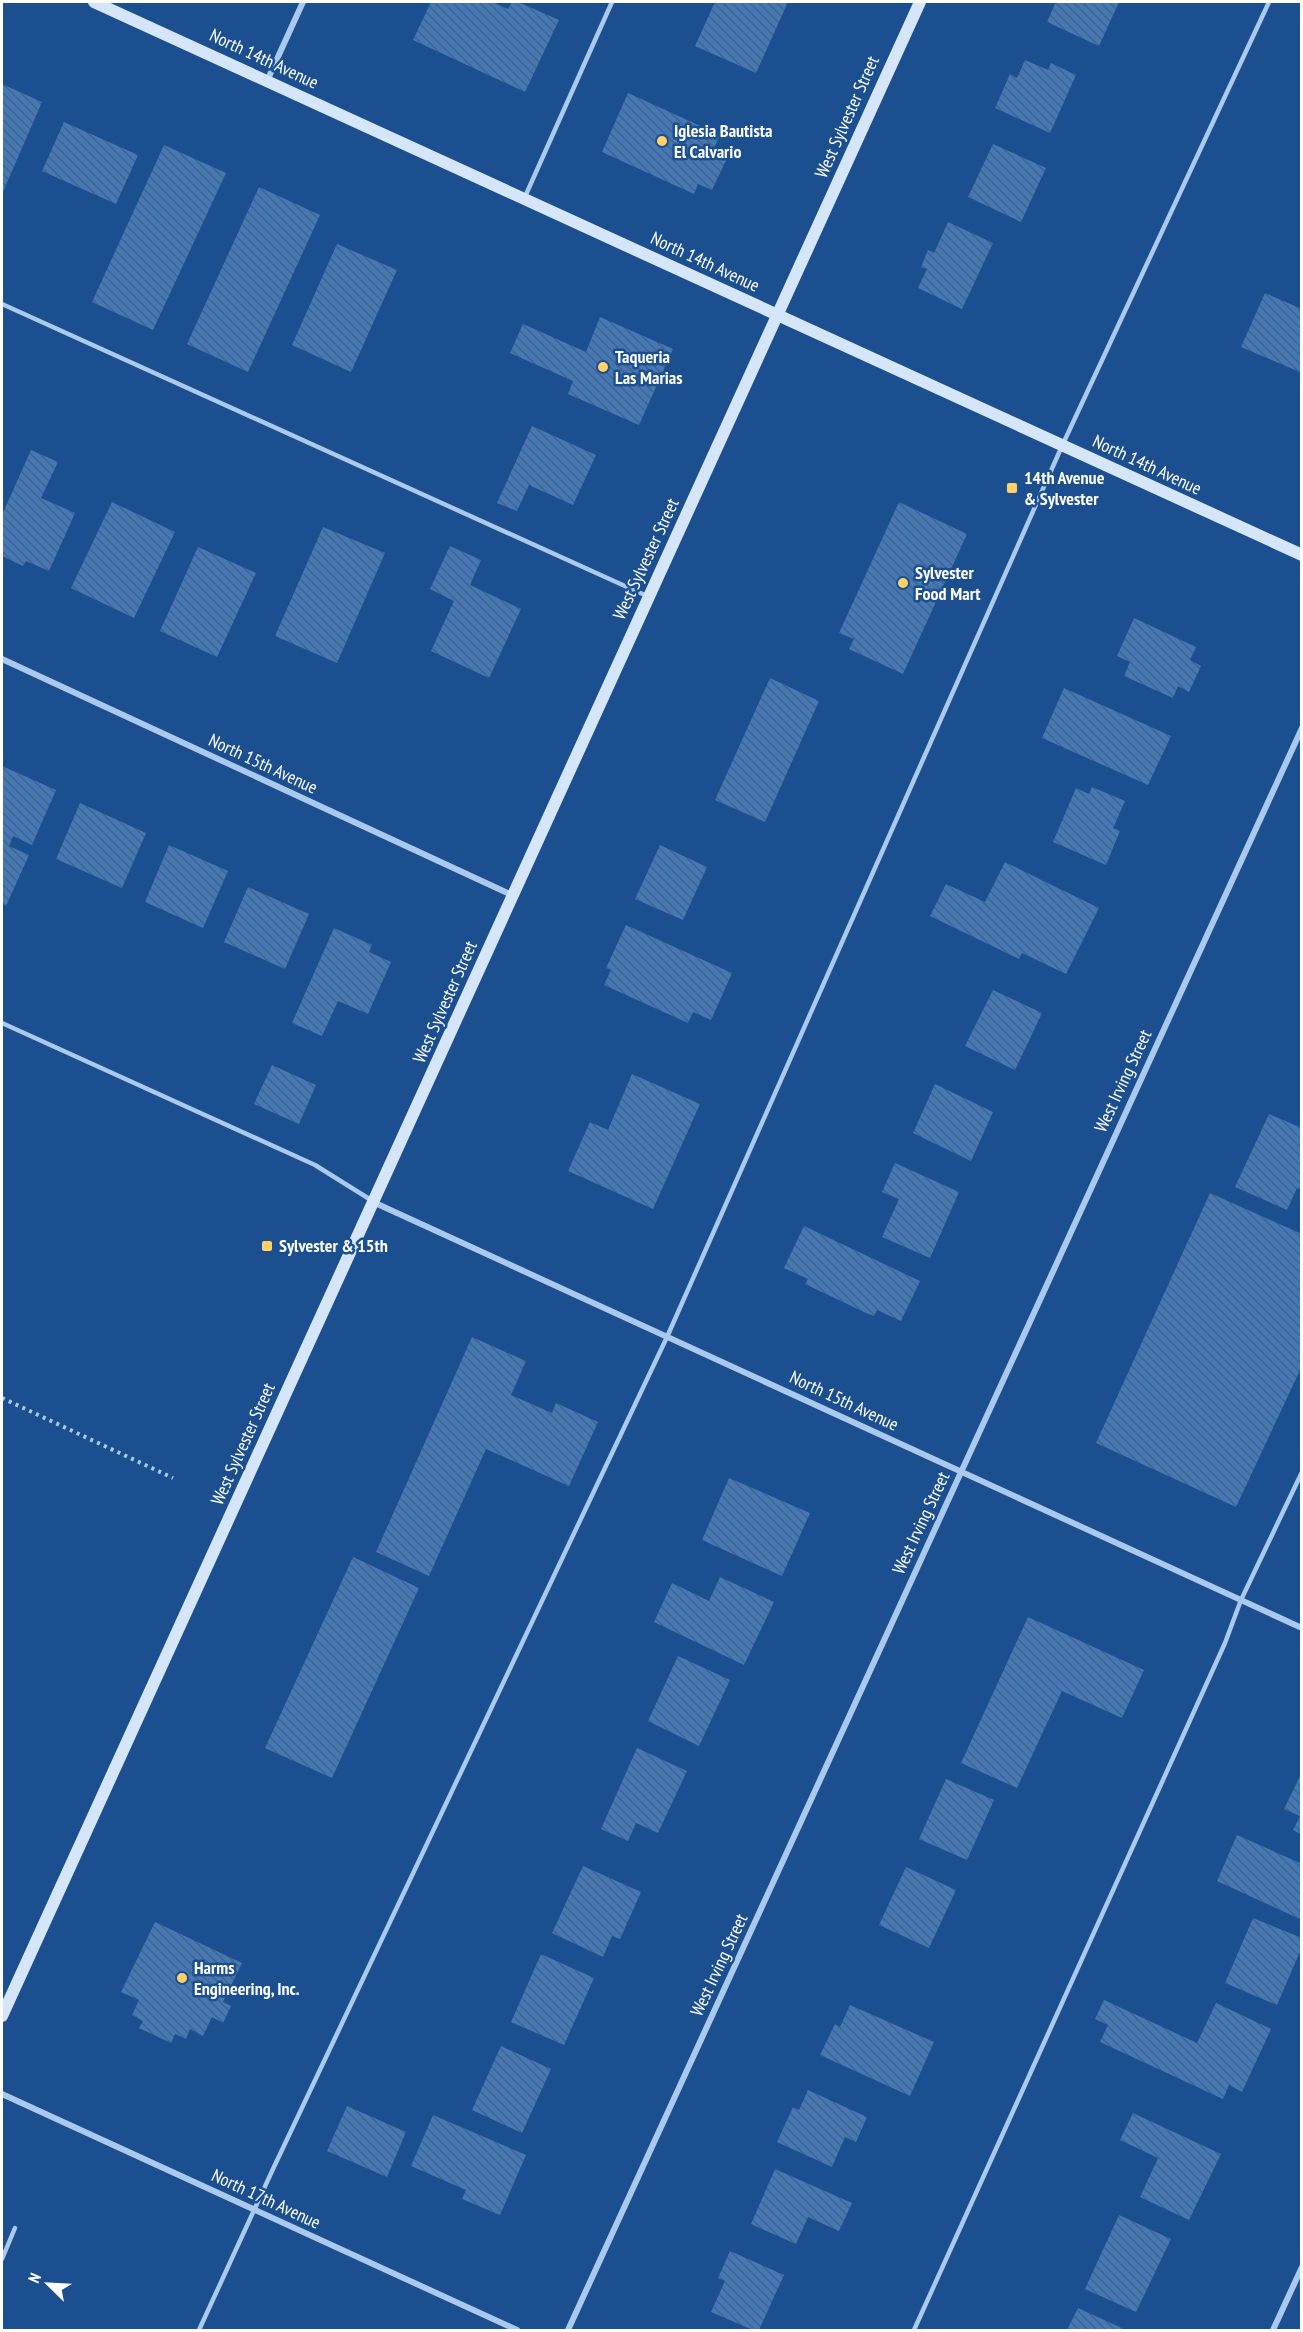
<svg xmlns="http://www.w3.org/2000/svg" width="1303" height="2332" font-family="'PT Sans Narrow',sans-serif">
<defs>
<pattern id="building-back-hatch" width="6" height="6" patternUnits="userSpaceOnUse" patternTransform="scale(1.5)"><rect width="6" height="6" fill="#4478b7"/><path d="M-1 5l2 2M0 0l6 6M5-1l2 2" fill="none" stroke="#486282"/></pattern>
</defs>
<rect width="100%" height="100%" fill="#1b4f8f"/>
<path fill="url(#building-back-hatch)" d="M 431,2 L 492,2 L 508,9 L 512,2 L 518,2 L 559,20 L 525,92 L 413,40 Z
M 715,2 L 788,2 L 756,73 L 695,46 Z
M 1056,2 L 1119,2 L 1099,46 L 1047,22 Z
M 1025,60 L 1048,70 L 1051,63 L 1076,75 L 1050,133 L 995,108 L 1010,74 L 1017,78 Z
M 2,84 L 42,102 L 2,194 Z
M 628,93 L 720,135 L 714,148 L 729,154 L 712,190 L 698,184 L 694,194 L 602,152 Z
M 64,122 L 138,155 L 116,204 L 42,171 Z
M 993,144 L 1046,168 L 1021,222 L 968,197 Z
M 164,145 L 226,173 L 153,330 L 92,302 Z
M 259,187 L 320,215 L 248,372 L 187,344 Z
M 948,222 L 993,243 L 962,309 L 918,288 L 927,269 L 921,267 L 928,250 L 934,253 Z
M 337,244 L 397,270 L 351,372 L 292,345 Z
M 1265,293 L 1302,309 L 1302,373 L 1241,347 Z
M 600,317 L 673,349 L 639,425 L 568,394 L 573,381 L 510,353 L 523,324 L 586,352 Z
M 532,426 L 596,455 L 573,505 L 529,485 L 517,511 L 497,503 Z
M 31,450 L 58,462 L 41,498 L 75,513 L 49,571 L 26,561 L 23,566 L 2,556 L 2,515 Z
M 112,502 L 175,532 L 134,618 L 71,588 Z
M 899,502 L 967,534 L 903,674 L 849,649 L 854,639 L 839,633 Z
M 323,527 L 385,553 L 337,663 L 275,636 Z
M 450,546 L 481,560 L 470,585 L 521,609 L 489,678 L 431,651 L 454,601 L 430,589 Z
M 198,547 L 256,573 L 217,657 L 160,631 Z
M 1134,618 L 1196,647 L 1190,660 L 1201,666 L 1189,692 L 1178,686 L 1173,698 L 1124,676 L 1130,662 L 1117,656 Z
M 770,678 L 819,701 L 765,822 L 715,800 Z
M 1064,688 L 1171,736 L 1148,785 L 1042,738 Z
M 2,766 L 56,790 L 32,845 L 13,836 L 9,846 L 29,855 L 6,906 L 2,903 Z
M 1092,787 L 1125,801 L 1113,828 L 1120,831 L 1106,865 L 1053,842 L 1076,788 L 1089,794 Z
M 80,803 L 146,833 L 122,888 L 56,859 Z
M 169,845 L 228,871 L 203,928 L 145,902 Z
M 660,845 L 707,867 L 683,920 L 635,899 Z
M 1005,862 L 1099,908 L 1066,974 L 1022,953 L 1019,959 L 930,916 L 946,884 L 985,902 Z
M 248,887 L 309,914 L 285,969 L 224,942 Z
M 626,925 L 732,973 L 711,1020 L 693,1012 L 688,1023 L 604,985 L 611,970 L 606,968 Z
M 334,928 L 372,945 L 369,952 L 391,962 L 368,1014 L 338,1001 L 322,1036 L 292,1023 Z
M 993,990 L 1042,1013 L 1015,1070 L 965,1046 Z
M 272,1065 L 316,1085 L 299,1124 L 254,1104 Z
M 632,1074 L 700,1104 L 653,1209 L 568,1171 L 590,1122 L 608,1130 Z
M 935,1084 L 993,1112 L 971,1161 L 913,1133 Z
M 1269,1114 L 1302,1128 L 1302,1190 L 1297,1188 L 1287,1210 L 1235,1187 Z
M 895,1163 L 959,1192 L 930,1258 L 882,1237 L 899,1199 L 882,1192 Z
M 1210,1193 L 1302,1234 L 1302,1366 L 1236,1507 L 1096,1443 Z
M 804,1226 L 920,1281 L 901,1321 L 877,1310 L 874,1316 L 866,1313 L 805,1284 L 808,1279 L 784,1268 Z
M 472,1337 L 526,1361 L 511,1395 L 552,1413 L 556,1403 L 598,1422 L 569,1486 L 486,1449 L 429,1576 L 376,1552 Z
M 729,1478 L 810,1513 L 782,1576 L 702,1540 Z
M 353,1557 L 419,1588 L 332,1778 L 265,1748 Z
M 720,1577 L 774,1602 L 744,1665 L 654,1622 L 672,1583 L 709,1601 Z
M 1028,1617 L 1144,1670 L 1122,1718 L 1062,1691 L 1017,1788 L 961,1763 Z
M 678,1656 L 730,1680 L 699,1746 L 648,1721 Z
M 637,1748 L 687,1771 L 658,1833 L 636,1823 L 628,1841 L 601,1829 Z
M 1302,1772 L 1302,1835 L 1293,1830 L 1300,1816 L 1284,1809 Z
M 946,1779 L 994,1800 L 967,1860 L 919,1839 Z
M 1237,1835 L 1302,1864 L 1302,1920 L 1217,1881 Z
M 583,1866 L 641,1892 L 620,1939 L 612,1936 L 603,1957 L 552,1933 Z
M 906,1867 L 956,1890 L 929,1948 L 879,1925 Z
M 1253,1918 L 1302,1938 L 1302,1947 L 1277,2005 L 1225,1983 Z
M 155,1922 L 242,1963 L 223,2002 L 231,2006 L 223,2023 L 212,2017 L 203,2036 L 190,2029 L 186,2039 L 175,2034 L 171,2043 L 139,2028 L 143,2021 L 132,2015 L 139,2000 L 121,1992 Z
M 541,1954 L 594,1978 L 564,2045 L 511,2022 Z
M 1104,2000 L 1197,2043 L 1216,2003 L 1271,2029 L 1242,2092 L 1229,2085 L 1223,2099 L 1100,2042 L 1108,2025 L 1095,2019 Z
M 850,2005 L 934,2042 L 910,2096 L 820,2055 L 835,2024 L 840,2027 Z
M 501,2046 L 551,2069 L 522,2133 L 472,2110 Z
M 808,2090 L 867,2117 L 856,2142 L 845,2137 L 832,2167 L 777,2142 L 793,2107 L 799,2110 Z
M 347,2106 L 406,2132 L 387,2177 L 327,2151 Z
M 1133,2113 L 1221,2154 L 1189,2220 L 1140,2197 L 1158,2158 L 1120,2140 Z
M 433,2115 L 526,2155 L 500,2215 L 462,2199 L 466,2190 L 411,2166 Z
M 775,2169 L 852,2203 L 839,2231 L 808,2217 L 796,2244 L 751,2224 Z
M 1119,2215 L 1171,2239 L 1136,2312 L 1085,2289 Z
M 730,2251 L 784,2275 L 759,2330 L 753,2330 L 711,2312 L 725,2281 L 718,2278 Z
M 1078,2308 L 1126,2330 L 1067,2330 Z"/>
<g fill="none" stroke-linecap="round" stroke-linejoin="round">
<path stroke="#a9c9ee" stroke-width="4" stroke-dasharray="3 4.5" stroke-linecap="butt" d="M 2,1398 L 173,1478"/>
<path stroke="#a9c9ee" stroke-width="4.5" d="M 524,199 L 612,2
M 2,304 L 647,596
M 2,1023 L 315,1165 L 371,1200
M 2,2259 L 15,2228
M 199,2330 L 273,2169 L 667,1337 L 1062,446 L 1269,2
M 914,2330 L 1225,1643 L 1241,1600 L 1302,1472"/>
<path stroke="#a9c9ee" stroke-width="6" d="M 267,81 L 303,2
M 2,659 L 512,895
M 373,1202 L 1302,1628
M 2,2094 L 517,2330
M 568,2330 L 1302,728
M 1273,2330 L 1302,2267"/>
<path stroke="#d6e6fa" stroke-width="12" d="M 94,2 L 1302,555
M 2,2016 L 920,2"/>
</g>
<g fill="#ffd166" stroke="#1b4f8f" stroke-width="2">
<circle cx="662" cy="141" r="6"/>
<circle cx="603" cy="367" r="6"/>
<rect x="1006" y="482" width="12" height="12" rx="3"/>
<circle cx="903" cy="583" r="6"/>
<rect x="261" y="1240" width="12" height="12" rx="3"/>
<circle cx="182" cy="1978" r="6"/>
</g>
<g text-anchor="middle" stroke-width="5" stroke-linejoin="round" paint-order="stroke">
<g font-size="18" fill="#fff" stroke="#1b4f8f">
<text transform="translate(264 59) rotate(25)" y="6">North 14th Avenue</text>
<text transform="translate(847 117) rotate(-66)" y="6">West Sylvester Street</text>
<text transform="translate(705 262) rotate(25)" y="6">North 14th Avenue</text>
<text transform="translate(1147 465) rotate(25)" y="6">North 14th Avenue</text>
<text transform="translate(646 559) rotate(-65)" y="6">West Sylvester Street</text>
<text transform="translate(263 764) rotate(25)" y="6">North 15th Avenue</text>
<text transform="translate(445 1002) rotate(-66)" y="6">West Sylvester Street</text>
<text transform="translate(1123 1081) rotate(-65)" y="6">West Irving Street</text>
<text transform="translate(844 1401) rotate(25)" y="6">North 15th Avenue</text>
<text transform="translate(243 1444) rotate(-66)" y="6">West Sylvester Street</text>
<text transform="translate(921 1523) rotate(-65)" y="6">West Irving Street</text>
<text transform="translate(719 1965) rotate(-65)" y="6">West Irving Street</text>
<text transform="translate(266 2199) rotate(25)" y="6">North 17th Avenue</text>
</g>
<g font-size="18" font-weight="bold" fill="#fff" stroke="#1b4f8f" text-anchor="start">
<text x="674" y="137">Iglesia Bautista<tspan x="674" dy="21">El Calvario</tspan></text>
<text x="615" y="363">Taqueria<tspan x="615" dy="21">Las Marias</tspan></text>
<text x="1024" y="484">14th Avenue<tspan x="1024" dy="21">&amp; Sylvester</tspan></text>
<text x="915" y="579">Sylvester<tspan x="915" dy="21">Food Mart</tspan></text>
<text x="279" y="1252">Sylvester &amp; 15th</text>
<text x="194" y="1974">Harms<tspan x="194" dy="21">Engineering, Inc.</tspan></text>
</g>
</g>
<rect width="1303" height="2332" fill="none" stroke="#ffffff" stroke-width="6"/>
<g transform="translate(48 2284) rotate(294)" stroke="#1b4f8f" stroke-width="4.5" paint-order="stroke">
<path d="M0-4.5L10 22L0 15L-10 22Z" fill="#ffffff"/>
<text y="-9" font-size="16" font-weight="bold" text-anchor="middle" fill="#ffffff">N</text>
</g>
</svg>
